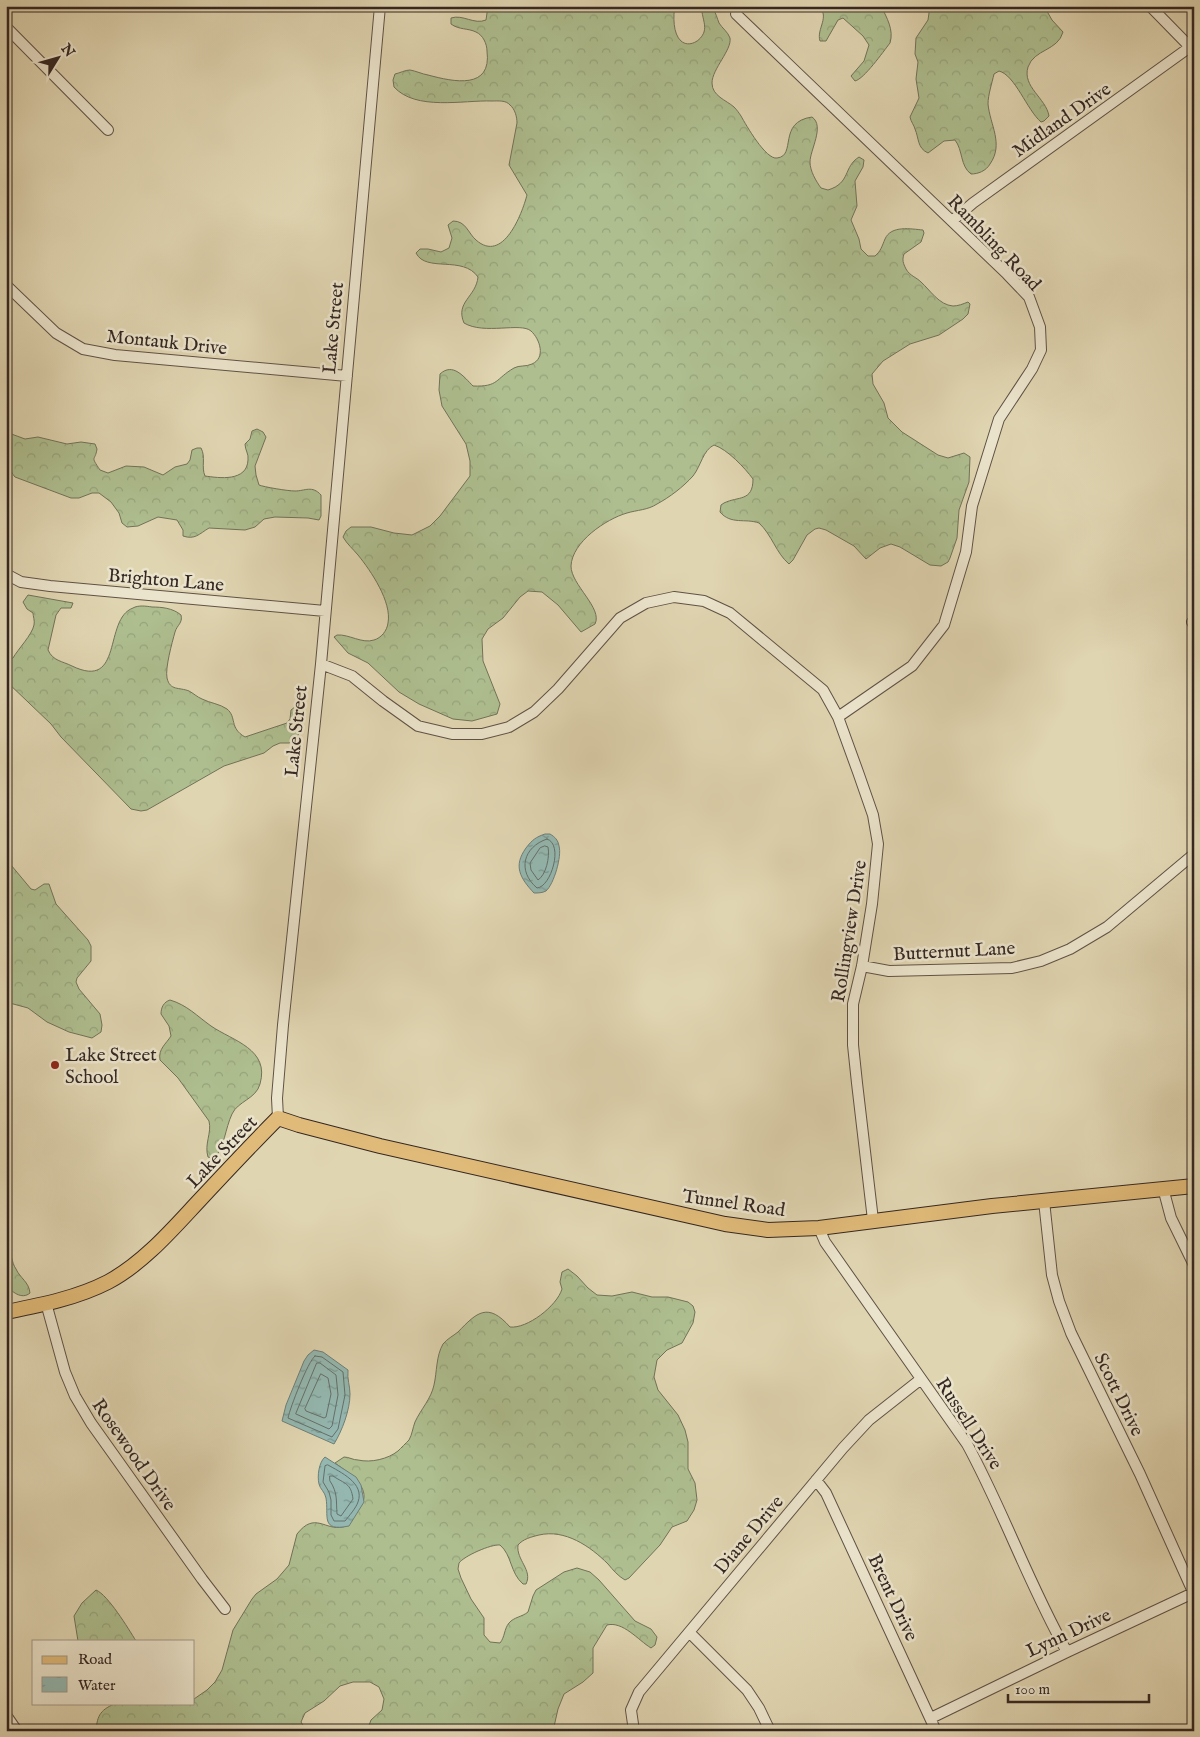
<svg xmlns="http://www.w3.org/2000/svg" width="1200" height="1737" font-family="'IM FELL English',serif">
<defs>
<pattern id="forest-crowns" width="20" height="18" patternUnits="userSpaceOnUse" patternTransform="scale(1.25)"><rect width="20" height="18" fill="#aebe8f"/><path d="M2 6a3 3 0 1 1 6 0M12 15a3 3 0 1 1 6 0" fill="none" stroke="#96a37b"/></pattern>
<pattern id="water-ripples" width="26" height="14" patternUnits="userSpaceOnUse" patternTransform="scale(1.25)"><rect width="26" height="14" fill="#94b8b1"/><path d="M2 4q2-2 4 0t4 0M15 11q2-2 4 0t4 0" fill="none" stroke="#7a9690"/></pattern>
</defs>
<rect width="100%" height="100%" fill="#e0d5b1"/>
<filter id="stains"><feTurbulence type="fractalNoise" baseFrequency=".004" numOctaves="4"/><feColorMatrix values="0 0 0 0 .2 0 0 0 0 .09 0 0 0 0 .02 0 0 0 .5 -.17"/></filter>
<radialGradient id="worn" r=".72"><stop offset=".6" stop-color="#630" stop-opacity="0"/><stop offset="1" stop-color="#630" stop-opacity=".3"/></radialGradient>
<path fill="url(#forest-crowns)" stroke="#717259" d="M 488,6 L 675,6 C 673,16 673,34 681,41 C 689,48 701,41 704,32 C 706,26 703,19 702,12 L 707,7 L 713,9 C 716,13 717,18 719,23 C 722,28 728,32 730,38 C 732,50 712,69 712,83 C 712,96 726,100 734,107 C 737,110 739,113 741,116 C 746,125 766,160 777,158 C 797,156 777,122 812,117 C 825,126 810,150 810,162 C 810,171 816,181 821,188 L 828,190 C 851,183 843,167 859,157 L 864,160 L 863,167 L 855,181 L 857,206 L 851,220 L 859,239 L 861,249 L 868,256 L 875,256 C 881,251 882,246 885,239 C 891,225 911,229 923,230 L 924,233 L 921,242 L 904,254 C 902,260 903,263 906,269 C 910,276 916,277 921,282 C 930,290 939,305 953,306 C 958,306 963,304 968,302 L 970,304 L 968,314 L 963,319 L 939,335 L 910,344 L 883,361 L 872,374 L 873,384 L 884,403 L 888,418 L 902,432 L 938,455 L 948,458 L 964,453 L 970,457 L 969,482 L 959,510 L 957,538 L 950,558 L 948,562 L 941,566 L 930,565 L 900,547 L 891,544 L 880,548 L 866,559 L 854,546 L 826,530 L 819,528 L 815,529 L 807,535 L 793,560 L 789,564 C 776,553 772,535 759,523 C 745,518 731,525 720,512 L 721,505 L 724,503 C 738,496 753,502 753,479 C 745,468 727,449 714,445 C 703,450 701,466 693,476 C 683,487 670,497 657,504 C 648,510 637,510 627,513 C 606,519 572,542 571,566 C 571,585 603,608 595,624 L 581,632 L 558,605 L 542,592 L 528,591 L 520,597 L 503,618 L 488,629 L 482,639 L 483,661 L 500,704 L 497,714 L 472,721 L 453,719 L 419,704 L 399,692 L 368,663 L 348,653 L 334,637 L 337,635 C 349,634 362,644 374,640 C 381,638 387,631 388,623 C 392,602 371,571 358,555 C 353,549 347,544 343,537 L 346,531 L 351,527 L 371,527 L 394,533 L 412,535 L 430,526 L 440,516 L 470,476 L 470,461 L 466,444 L 442,406 L 439,390 L 440,374 C 453,362 464,377 473,386 C 499,387 495,379 514,368 C 519,365 526,367 532,364 C 546,358 540,339 531,331 C 521,322 484,335 464,323 C 455,302 476,297 478,277 C 463,255 426,273 416,253 L 420,249 L 428,249 L 441,252 L 449,248 L 452,238 L 448,225 L 453,221 C 466,221 468,233 476,240 C 503,264 522,214 527,195 L 509,165 L 517,123 C 517,117 515,109 510,105 C 506,100 498,101 492,101 C 463,100 416,111 394,87 L 393,80 L 395,74 C 400,73 405,70 410,70 C 416,71 422,74 428,75 C 454,82 492,90 487,51 C 487,44 483,35 476,32 C 468,28 459,30 451,24 L 451,18 C 463,14 474,25 486,20 Z
M 818,6 L 881,6 C 887,18 894,30 890,43 C 883,52 864,79 855,81 L 851,76 L 864,61 L 869,45 L 863,36 L 843,18 L 838,20 L 826,41 L 820,41 C 816,29 831,16 818,6 Z
M 930,6 L 1044,6 L 1052,20 L 1063,32 C 1058,51 1034,49 1028,67 C 1022,87 1046,98 1049,116 L 1044,121 L 1041,122 C 1027,110 1015,75 999,71 L 994,74 C 992,83 988,95 988,104 C 990,125 1004,144 990,164 C 986,171 978,174 971,174 C 960,166 963,150 955,140 L 944,141 L 928,153 C 917,148 919,138 915,129 C 914,125 911,122 910,117 L 919,98 L 916,79 L 918,62 L 915,54 L 916,38 L 928,20 Z
M 257,429 L 263,432 L 266,437 L 255,466 L 256,475 L 259,485 C 264,487 288,491 295,491 C 305,491 312,485 321,495 L 321,516 L 319,520 L 308,518 L 275,517 L 264,519 L 255,527 L 245,530 L 209,528 C 199,534 195,540 183,536 L 183,530 L 177,520 L 158,517 L 138,526 L 127,527 L 122,523 L 119,513 L 111,502 L 99,493 L 92,493 L 79,498 L 71,498 L 15,477 C 4,464 6,448 6,432 L 25,439 L 38,437 L 67,444 L 81,442 L 95,444 L 97,449 C 95,462 90,455 100,470 L 108,473 L 126,466 L 144,467 L 163,475 L 175,467 L 187,464 L 190,460 L 192,450 L 197,448 L 201,448 C 206,457 201,467 205,476 C 219,478 247,482 248,460 C 249,454 245,450 245,444 L 250,439 L 252,431 Z
M 28,595 L 73,603 L 71,608 L 61,608 L 56,615 L 48,650 C 53,661 62,661 72,666 C 124,691 103,619 133,608 C 138,605 146,606 152,607 C 161,607 173,608 181,615 C 183,623 177,625 175,632 C 172,643 165,668 167,678 C 170,691 179,687 189,691 C 193,693 197,697 202,699 C 210,703 220,704 227,709 C 237,717 229,728 245,737 L 287,723 L 290,719 L 291,710 L 295,707 C 302,715 300,730 297,740 L 289,743 L 280,743 L 273,746 L 264,753 L 224,766 L 147,810 L 141,811 L 131,809 L 61,737 L 51,724 L 6,681 L 6,661 L 13,658 C 18,649 32,635 34,625 C 35,621 33,616 33,613 L 27,609 L 23,602 Z
M 6,859 L 31,889 L 35,890 L 44,884 L 49,884 L 56,904 L 88,940 L 91,946 L 91,961 L 77,978 L 76,982 L 79,989 L 100,1014 L 102,1025 L 101,1032 L 92,1038 L 69,1032 L 47,1022 L 28,1008 L 6,1002 Z
M 170,1000 C 187,1005 197,1016 211,1026 C 233,1041 270,1049 260,1084 C 256,1099 238,1101 232,1114 C 225,1129 225,1146 214,1159 L 208,1157 C 204,1144 212,1133 209,1121 L 178,1078 L 160,1060 C 158,1049 166,1044 171,1036 L 169,1026 L 161,1014 C 161,1007 164,1002 170,1000 Z
M 6,1243 C 12,1252 11,1262 16,1269 C 20,1278 29,1282 30,1293 C 22,1300 11,1292 6,1284 Z
M 568,1269 L 577,1276 L 588,1288 L 597,1295 L 612,1296 L 632,1292 L 652,1297 L 668,1297 L 688,1302 L 693,1306 L 695,1312 L 693,1323 L 682,1343 L 667,1350 L 657,1360 L 654,1377 L 658,1390 L 678,1415 L 685,1430 L 688,1442 L 688,1469 L 695,1483 L 697,1500 L 694,1510 L 687,1521 L 672,1527 L 660,1545 L 629,1578 L 625,1580 C 618,1576 613,1570 608,1564 C 590,1546 565,1529 539,1535 C 531,1537 523,1539 518,1545 C 516,1560 533,1570 526,1584 L 523,1584 C 510,1573 512,1555 500,1545 C 491,1544 464,1556 459,1563 L 458,1569 L 461,1578 L 471,1599 L 484,1618 L 484,1635 L 490,1642 L 500,1643 C 505,1637 504,1629 509,1623 C 514,1617 522,1617 528,1612 L 533,1596 L 536,1590 L 564,1572 L 577,1568 L 590,1572 L 599,1580 L 635,1621 L 651,1629 L 657,1637 L 655,1645 L 651,1648 C 638,1640 623,1621 607,1625 L 593,1648 L 593,1673 L 583,1682 L 564,1694 L 558,1709 L 553,1731 L 367,1731 L 371,1720 L 382,1710 L 384,1699 L 379,1687 L 370,1682 L 353,1682 L 340,1686 L 324,1701 L 305,1713 L 301,1722 L 306,1730 L 309,1731 L 148,1731 L 135,1728 L 121,1731 L 96,1731 C 97,1715 101,1709 117,1703 L 194,1703 L 194,1699 L 207,1690 L 215,1682 L 222,1670 L 233,1630 L 252,1599 L 256,1594 L 277,1579 L 289,1565 L 297,1534 C 315,1511 325,1531 343,1527 C 350,1525 352,1520 355,1514 C 358,1509 364,1503 364,1497 C 365,1483 346,1471 335,1463 L 344,1457 C 349,1457 353,1460 358,1460 C 371,1463 388,1459 398,1451 C 401,1448 406,1443 409,1440 C 412,1435 413,1427 415,1422 C 421,1409 431,1399 434,1385 C 437,1372 436,1356 443,1344 C 447,1339 453,1336 458,1332 C 477,1312 488,1302 510,1327 C 527,1329 557,1306 562,1289 L 560,1282 L 562,1272 Z
M 96,1590 C 108,1595 128,1628 136,1641 L 78,1641 L 74,1616 L 82,1603 Z"/>
<path fill="url(#water-ripples)" stroke="#6e7e78" d="M 545,834 L 550,834 C 555,837 558,840 559,846 C 562,856 554,884 546,891 C 542,893 538,893 534,893 C 520,878 513,866 526,848 C 532,840 536,837 545,834 Z
M 314,1350 L 323,1352 L 348,1370 C 347,1379 350,1386 350,1394 C 350,1410 342,1431 334,1444 L 282,1421 L 286,1405 L 304,1361 L 308,1355 Z
M 325,1457 L 356,1477 L 361,1485 L 364,1502 L 349,1526 C 320,1532 329,1516 326,1498 C 325,1492 320,1489 319,1484 C 317,1476 319,1462 325,1457 Z"/>
<g fill="none" stroke-linecap="round" stroke-linejoin="round">
<path stroke="#64706a" stroke-width="1" d="M 547,839 C 564,844 551,887 537,888 C 517,871 523,847 547,839 Z
M 545,846 L 548,847 C 550,857 546,875 538,880 L 531,870 L 530,863 L 540,848 Z
M 315,1356 L 322,1357 L 343,1372 L 345,1395 L 338,1429 L 332,1437 L 288,1418 C 290,1408 308,1361 315,1356 Z
M 317,1363 L 320,1363 L 336,1375 L 338,1395 L 332,1426 L 329,1429 L 296,1414 Z
M 321,1374 L 328,1378 L 331,1394 L 326,1417 L 324,1418 L 306,1411 L 305,1409 Z
M 328,1465 C 340,1472 365,1483 358,1502 C 356,1508 349,1516 345,1521 L 334,1521 L 331,1515 L 331,1500 L 329,1492 L 323,1482 L 325,1466 Z
M 330,1476 L 333,1476 C 345,1484 351,1483 353,1499 L 341,1516 L 337,1514 C 336,1501 338,1493 330,1481 Z"/>
<defs>
<path id="minor" d="M 1150,6 L 1193,50
M 736,14 L 1007,274 L 1029,297 L 1040,327 L 1041,350 L 1032,369 L 999,419 L 972,506 L 966,552 L 944,625 L 912,666 L 838,717
M 6,27 L 108,130
M 952,221 L 973,203 L 1190,47
M 6,285 L 56,333 L 83,349 L 115,355 L 347,376
M 6,574 L 21,582 L 50,586 L 325,611
M 1192,622 L 1194,625
M 321,664 L 352,676 L 383,701 L 418,726 L 452,734 L 482,734 L 509,727 L 534,712 L 558,689 L 620,618 L 646,603 L 674,597 L 704,601 L 730,613 L 823,690 L 838,717 L 858,772 L 873,815 L 878,844 L 872,904 L 862,966 L 853,1004 L 853,1045 L 857,1083 L 873,1220
M 862,966 L 889,971 L 1012,968 L 1041,961 L 1070,949 L 1107,927 L 1194,854
M 278,1118 L 277,1098 L 283,1025 L 321,664 L 380,6
M 1163,1188 L 1171,1218 L 1194,1265
M 1044,1201 L 1052,1275 L 1059,1301 L 1071,1333 L 1140,1474 L 1194,1594
M 819,1228 L 825,1242 L 967,1444 C 1004,1512 1029,1585 1067,1652
M 46,1303 L 65,1372 L 75,1396 L 91,1423 L 202,1579 L 225,1609
M 816,1480 L 826,1493 L 936,1731
M 690,1633 L 747,1690 L 759,1708 L 770,1731
M 6,1715 L 17,1731
M 931,1718 L 1067,1652 L 1193,1593
M 634,1731 L 631,1710 L 639,1692 L 843,1448 L 869,1420 L 921,1379"/>
<path id="major" d="M 6,1312 C 41,1305 77,1298 108,1282 C 142,1264 171,1231 196,1204 C 223,1175 250,1146 278,1118 L 299,1125 L 380,1146 L 725,1224 L 768,1230 L 819,1228 L 992,1206 L 1194,1186"/>
</defs>
<use href="#minor" stroke="#5f5246" stroke-width="12"/>
<use href="#major" stroke="#342723" stroke-width="16"/>
<use href="#minor" stroke="#ebe4cc" stroke-width="10"/>
<use href="#major" stroke="#e0ba78" stroke-width="14"/>
</g>
<circle fill="#8f2418" stroke="#ebe4cc" stroke-width="2" cx="55" cy="1065" r="5"/>
<g text-anchor="middle" stroke-width="5" stroke-linejoin="round" paint-order="stroke">
<g font-size="19" fill="#342723" stroke="#ebe4cc">
<text transform="translate(1061 119) rotate(-35)" y="7">Midland Drive</text>
<text transform="translate(995 242) rotate(46)" y="7">Rambling Road</text>
<text transform="translate(332 328) rotate(-85)" y="7">Lake Street</text>
<text transform="translate(167 341) rotate(6)" y="7">Montauk Drive</text>
<text transform="translate(166 579) rotate(5)" y="7">Brighton Lane</text>
<text transform="translate(295 731) rotate(-84)" y="7">Lake Street</text>
<text transform="translate(848 931) rotate(-81)" y="7">Rollingview Drive</text>
<text transform="translate(954 950) rotate(-3)" y="7">Butternut Lane</text>
<text transform="translate(221 1151) rotate(-46)" y="7">Lake Street</text>
<text transform="translate(734 1202) rotate(8)" y="7">Tunnel Road</text>
<text transform="translate(1120 1394) rotate(64)" y="7">Scott Drive</text>
<text transform="translate(970 1423) rotate(57)" y="7">Russell Drive</text>
<text transform="translate(135 1454) rotate(55)" y="7">Rosewood Drive</text>
<text transform="translate(748 1534) rotate(-50)" y="7">Diane Drive</text>
<text transform="translate(894 1597) rotate(65)" y="7">Brent Drive</text>
<text transform="translate(1068 1632) rotate(-25)" y="7">Lynn Drive</text>
</g>
<g font-size="19" fill="#342723" stroke="#ebe4cc" text-anchor="start">
<text x="65" y="1061">Lake Street<tspan x="65" dy="22">School</tspan></text>
</g>
</g>
<rect width="1200" height="1737" fill="none" stroke="#e0d5b1" stroke-width="25"/>
<rect x="8" y="8" width="1185" height="1722" fill="none" stroke="#342723" stroke-width="2.5"/>
<rect x="12" y="12" width="1175" height="1712" fill="none" stroke="#342723"/>
<rect x="32" y="1640" width="162" height="65" fill="#ebe4cc" stroke="#a29888"/>
<rect x="42" y="1656" width="25" height="8" fill="#e0ba78" stroke="#a29888"/>
<text x="78" y="1664" font-size="15" fill="#342723">Road</text>
<rect x="42" y="1677" width="25" height="15" fill="url(#water-ripples)" stroke="#a29888"/>
<text x="78" y="1690" font-size="15" fill="#342723">Water</text>
<g transform="translate(58 58) rotate(53)" stroke="#ebe4cc" stroke-width="4" paint-order="stroke">
<path d="M0-4L9 19L0 12L-9 19Z" fill="#342723"/>
<text y="-8" font-size="14" font-weight="bold" text-anchor="middle" fill="#342723">N</text>
</g>
<path d="M1008 1694v8h141v-8" fill="none" stroke="#342723" stroke-width="2.5"/>
<text x="1015" y="1694" font-size="15" fill="#342723" stroke="#ebe4cc" stroke-width="4" paint-order="stroke">100 m</text>
<rect width="100%" height="100%" filter="url(#stains)"/>
<rect width="100%" height="100%" fill="url(#worn)"/>
</svg>
